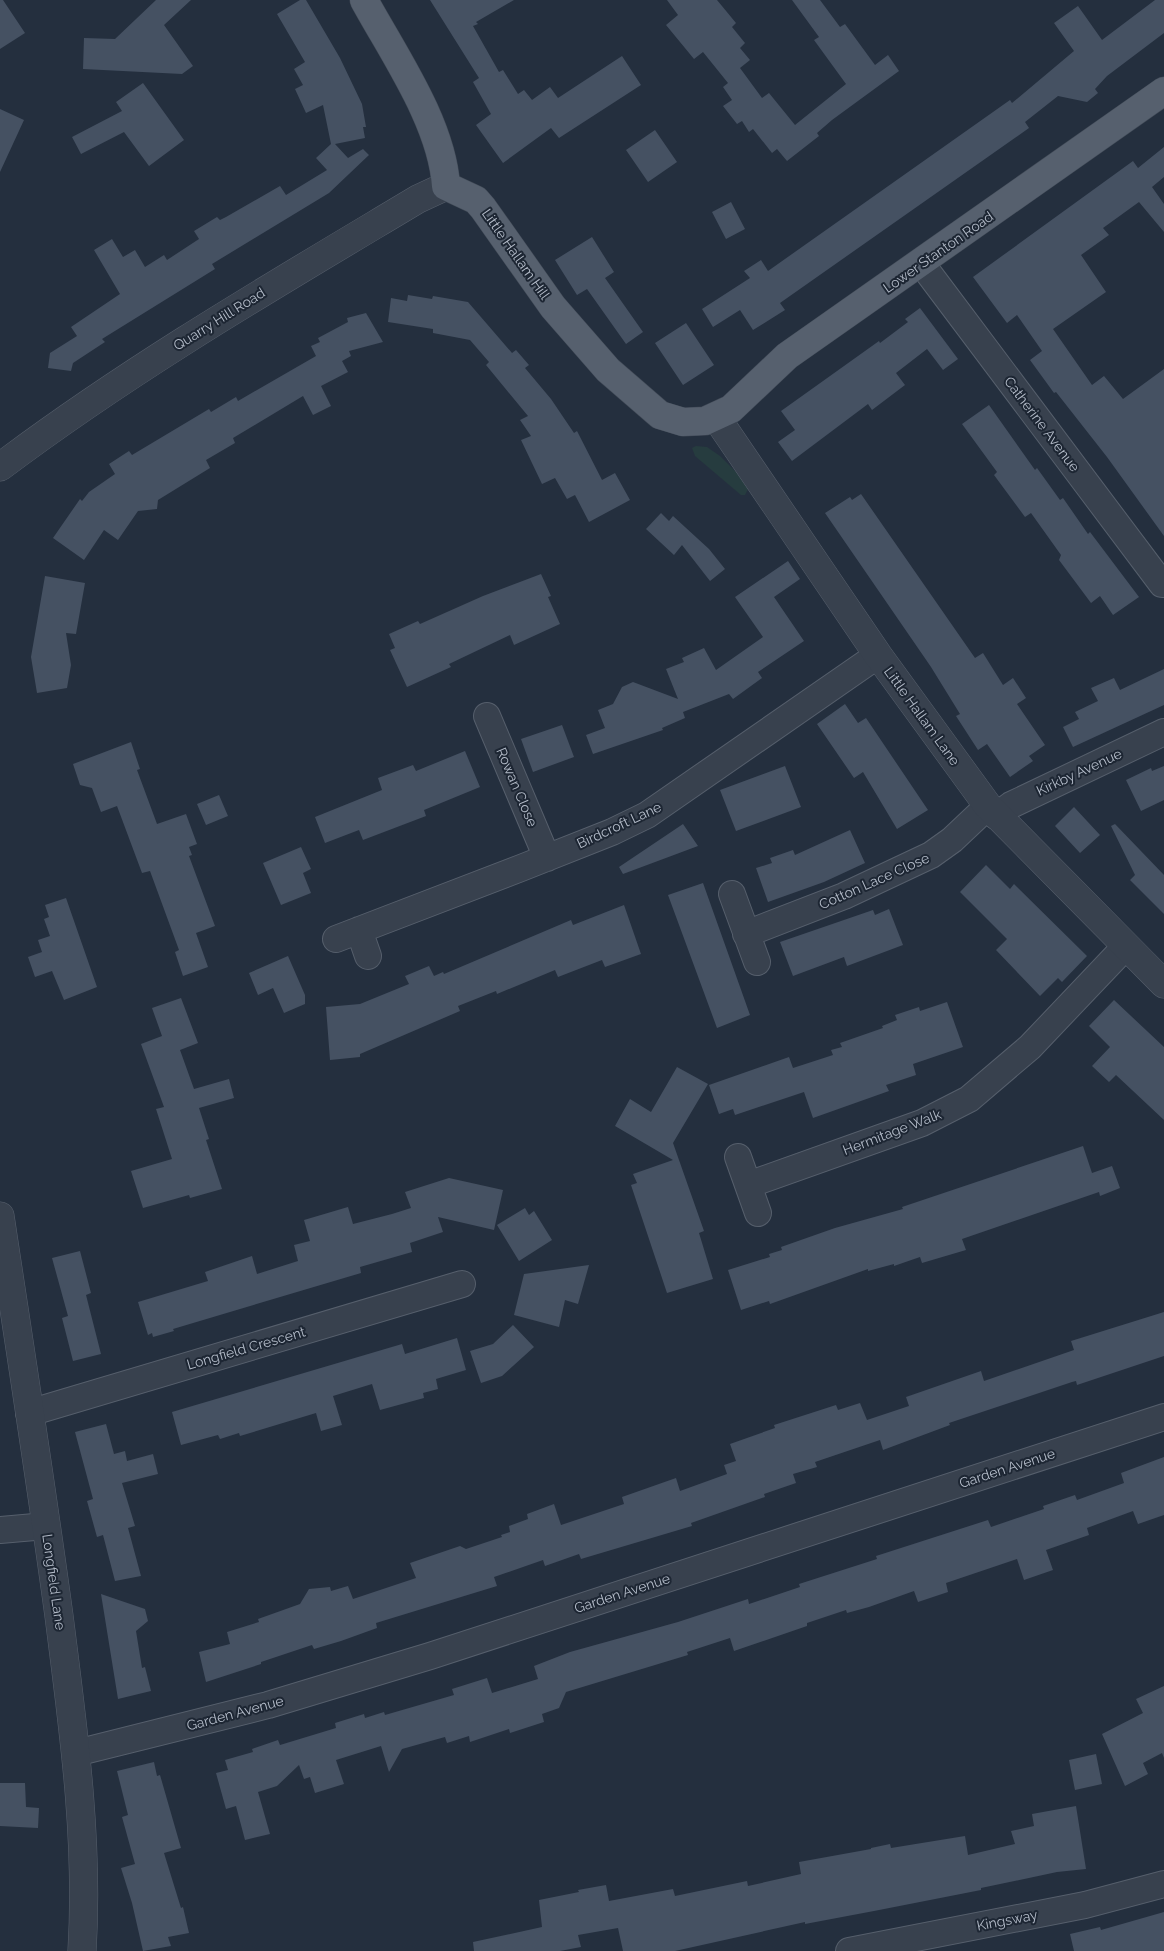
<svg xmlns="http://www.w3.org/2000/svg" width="1164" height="1951" font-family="Raleway,sans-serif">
<rect width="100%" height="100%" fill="#242f3e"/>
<path fill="#263c3f" d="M 696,446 L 707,447 L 720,456 L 736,472 L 748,489 L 745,495 L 741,495 L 695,456 L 692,448 Z"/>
<path fill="#455162" d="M 0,0 L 3,0 L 25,33 L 0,49 Z
M 156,0 L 191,0 L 164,25 L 193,66 L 182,74 L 83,69 L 84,38 L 115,39 Z
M 300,0 L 306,0 L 340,58 L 362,104 L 366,127 L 363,127 L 365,138 L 335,144 L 348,158 L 363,149 L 369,155 L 329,193 L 212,264 L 215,269 L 102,339 L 105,342 L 73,363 L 71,371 L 48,368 L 50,353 L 77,336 L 71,327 L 120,294 L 94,250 L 112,239 L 123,257 L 135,250 L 145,267 L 164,255 L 167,260 L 199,239 L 194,231 L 217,217 L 220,220 L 226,217 L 280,186 L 286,195 L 327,170 L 316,158 L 331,144 L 323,105 L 306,113 L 295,89 L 303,85 L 294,69 L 305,62 L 277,14 Z
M 430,0 L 514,0 L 476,22 L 478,24 L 473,26 L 499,72 L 503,70 L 518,94 L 524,90 L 532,100 L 550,87 L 558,98 L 622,56 L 641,85 L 559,138 L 551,128 L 503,163 L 476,125 L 491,114 L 473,82 L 479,78 Z
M 667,0 L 717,0 L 736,23 L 732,27 L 745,43 L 740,48 L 750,60 L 740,68 L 762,98 L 769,93 L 795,125 L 846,84 L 814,40 L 819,37 L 792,0 L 820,0 L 840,27 L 845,24 L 875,65 L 888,55 L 899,71 L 832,120 L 817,133 L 819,136 L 787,161 L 777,149 L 772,153 L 753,129 L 749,132 L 742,121 L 737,124 L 723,106 L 732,100 L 723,87 L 728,83 L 703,52 L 694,59 L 666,25 L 678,15 Z
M 1155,0 L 1164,0 L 1164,33 L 1107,76 L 1095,89 L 1098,93 L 1087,102 L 1058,96 L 1025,122 L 1029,128 L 780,303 L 785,310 L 753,330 L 740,310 L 713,327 L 702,309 L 750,278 L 744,271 L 761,260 L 768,271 L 1010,100 L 1012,103 L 1074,51 L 1054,23 L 1078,6 L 1102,40 Z
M 143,83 L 184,140 L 149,166 L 124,132 L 81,154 L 72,137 L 122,111 L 116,102 Z
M 0,109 L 24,120 L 0,172 Z
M 655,130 L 677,162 L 648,182 L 626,150 Z
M 1164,147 L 1164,177 L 1152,187 L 1164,204 L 1164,232 L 1139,202 L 1103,228 L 1109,235 L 1081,255 L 1106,292 L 1053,329 L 1092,385 L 1104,376 L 1123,399 L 1164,369 L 1164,536 L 1107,457 L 1056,392 L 1054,393 L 1030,360 L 1042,351 L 1017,315 L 1007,323 L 973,277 L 1133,161 L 1138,168 Z
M 731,202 L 745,229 L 726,239 L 712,212 Z
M 592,237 L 614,272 L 605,278 L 643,332 L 626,344 L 587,289 L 577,295 L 555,260 Z
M 408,295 L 432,299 L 433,296 L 468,302 L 512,353 L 516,350 L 529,365 L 525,368 L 551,399 L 574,433 L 577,431 L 602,480 L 615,473 L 630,500 L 589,522 L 575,495 L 567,499 L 555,478 L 542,484 L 521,440 L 531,436 L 520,420 L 528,416 L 486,365 L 489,362 L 470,340 L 433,333 L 433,329 L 388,322 L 391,298 L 407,301 Z
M 920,308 L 958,359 L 943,370 L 927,349 L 896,373 L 905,385 L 872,410 L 868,404 L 792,461 L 778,442 L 795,430 L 781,411 L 879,341 L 880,343 L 908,322 L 905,319 Z
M 366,313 L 383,342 L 349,351 L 351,356 L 342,361 L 348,372 L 321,386 L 331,406 L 313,415 L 303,396 L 233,438 L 235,443 L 206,460 L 210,468 L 158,500 L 157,509 L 138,511 L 118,540 L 104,530 L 84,560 L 53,538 L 80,499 L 82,501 L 89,492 L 115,474 L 109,464 L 129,451 L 132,455 L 209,409 L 211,412 L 236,397 L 238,401 L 316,356 L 311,346 L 320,342 L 318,338 L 348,322 L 347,318 Z
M 686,323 L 714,365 L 683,385 L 655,343 Z
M 989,405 L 1035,470 L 1037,468 L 1060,500 L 1063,498 L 1088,534 L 1090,532 L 1139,597 L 1113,615 L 1100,596 L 1091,603 L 1059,560 L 1061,555 L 1031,513 L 1025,517 L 994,475 L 997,472 L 962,424 Z
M 861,494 L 975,658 L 983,653 L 1003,685 L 1013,678 L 1026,698 L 1017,704 L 1045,745 L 1029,756 L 1033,761 L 1010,777 L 987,744 L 978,750 L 956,716 L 960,714 L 931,667 L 825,513 L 850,497 L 852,500 Z
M 661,513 L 669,521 L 673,516 L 709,549 L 725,569 L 710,581 L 682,545 L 674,555 L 646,529 Z
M 788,561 L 800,579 L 774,597 L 804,641 L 758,672 L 762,678 L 733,699 L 729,694 L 683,712 L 685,718 L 662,728 L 663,730 L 593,754 L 586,735 L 605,728 L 598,710 L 613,704 L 622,687 L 633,682 L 678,699 L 666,669 L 684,662 L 682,658 L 704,648 L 716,670 L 763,637 L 735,597 Z
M 541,574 L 551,596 L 548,597 L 560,624 L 514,645 L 510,635 L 449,664 L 451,667 L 407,687 L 390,650 L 395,648 L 389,634 L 418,621 L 420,624 L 483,596 Z
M 45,576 L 85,583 L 76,634 L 66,633 L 71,665 L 67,688 L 37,693 L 31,657 Z
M 1164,669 L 1164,705 L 1073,747 L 1063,727 L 1079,719 L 1075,712 L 1098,701 L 1091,688 L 1114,678 L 1120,690 Z
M 845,704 L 858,723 L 866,718 L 928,810 L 897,829 L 863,772 L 854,778 L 817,724 Z
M 562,725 L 574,757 L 533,772 L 521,739 Z
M 131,742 L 140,769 L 137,770 L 157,824 L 186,814 L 197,844 L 189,847 L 192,855 L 189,856 L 215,926 L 196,933 L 208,967 L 183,976 L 175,952 L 179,950 L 150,871 L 142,873 L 117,806 L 101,812 L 92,788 L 80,785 L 73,764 Z
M 465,751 L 480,787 L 424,810 L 426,816 L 363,840 L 359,830 L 325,843 L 315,817 L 382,790 L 378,778 L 413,765 L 416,771 Z
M 785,766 L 801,807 L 736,831 L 720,790 Z
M 1164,766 L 1164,800 L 1141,811 L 1126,780 L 1151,768 L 1152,771 Z
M 219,795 L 228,816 L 206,825 L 197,804 Z
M 1074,807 L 1100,835 L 1080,853 L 1055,826 Z
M 683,824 L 698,846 L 623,874 L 619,867 Z
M 1115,824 L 1164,875 L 1164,914 L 1130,880 L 1135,875 L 1111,826 Z
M 850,830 L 865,863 L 824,882 L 768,902 L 756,868 L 772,863 L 770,858 L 793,850 L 795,855 Z
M 301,847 L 311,869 L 303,873 L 311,893 L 281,905 L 263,863 Z
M 986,865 L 1010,889 L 1014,884 L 1087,956 L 1062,982 L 1058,978 L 1040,996 L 996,950 L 1007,939 L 960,892 Z
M 703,883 L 750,1015 L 717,1028 L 668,895 Z
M 66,898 L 97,987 L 64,1000 L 52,971 L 35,977 L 28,957 L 42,952 L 38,940 L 50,936 L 44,919 L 49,917 L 45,905 Z
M 624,905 L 641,954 L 605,967 L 602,960 L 558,977 L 555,970 L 497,994 L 496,991 L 458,1006 L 460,1011 L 360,1054 L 360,1057 L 330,1060 L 326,1007 L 360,1004 L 409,984 L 405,976 L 429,966 L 434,976 L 443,972 L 444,974 L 571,920 L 573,925 Z
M 889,909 L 903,945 L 847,966 L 844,957 L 793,976 L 780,942 L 873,910 L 875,915 Z
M 288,956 L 305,995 L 305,1004 L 284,1013 L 273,988 L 258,995 L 249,973 Z
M 181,998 L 198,1043 L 180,1050 L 194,1089 L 229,1079 L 234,1098 L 199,1108 L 209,1139 L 206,1140 L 222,1189 L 190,1198 L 189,1195 L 143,1208 L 131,1171 L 172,1159 L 156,1109 L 164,1107 L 141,1044 L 162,1036 L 152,1008 Z
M 1114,1000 L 1164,1047 L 1164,1120 L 1116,1075 L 1109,1082 L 1092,1066 L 1110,1047 L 1089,1026 Z
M 947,1002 L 963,1047 L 913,1064 L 916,1075 L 886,1085 L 889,1091 L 813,1118 L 804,1092 L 735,1115 L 733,1109 L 719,1114 L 709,1085 L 789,1057 L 793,1068 L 833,1055 L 831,1050 L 842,1047 L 840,1043 L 883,1028 L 882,1026 L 897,1020 L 895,1015 L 919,1007 L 920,1011 Z
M 677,1067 L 708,1084 L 673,1143 L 704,1231 L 699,1233 L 713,1279 L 667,1293 L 631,1185 L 637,1183 L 633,1174 L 673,1160 L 615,1126 L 630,1099 L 651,1112 Z
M 1083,1146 L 1092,1173 L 1112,1166 L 1120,1188 L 1100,1196 L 1099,1192 L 962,1239 L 966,1250 L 922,1263 L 920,1257 L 894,1266 L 894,1264 L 868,1271 L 868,1269 L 770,1304 L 769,1301 L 741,1310 L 728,1270 L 770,1257 L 769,1254 L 782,1250 L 781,1247 L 835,1228 L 903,1209 L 902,1207 Z
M 449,1178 L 503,1190 L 494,1230 L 438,1217 L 443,1232 L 410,1243 L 412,1252 L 360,1267 L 361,1273 L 173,1329 L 174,1331 L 153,1337 L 152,1333 L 148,1335 L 138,1302 L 208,1281 L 205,1272 L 252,1256 L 257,1274 L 298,1261 L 294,1245 L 310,1241 L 304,1220 L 348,1207 L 353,1224 L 392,1214 L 411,1208 L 405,1192 Z
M 525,1208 L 529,1215 L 534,1211 L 552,1240 L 519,1261 L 497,1225 Z
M 80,1251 L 91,1293 L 86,1295 L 101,1354 L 73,1361 L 62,1318 L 68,1316 L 52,1258 Z
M 589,1265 L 578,1304 L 565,1300 L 559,1327 L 514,1315 L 524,1274 Z
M 1164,1312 L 1164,1356 L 1077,1385 L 1076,1381 L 1072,1382 L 949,1423 L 950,1425 L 883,1450 L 880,1440 L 815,1462 L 817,1467 L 793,1474 L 796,1483 L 764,1494 L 765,1497 L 691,1523 L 692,1526 L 581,1559 L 579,1554 L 545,1566 L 543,1560 L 494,1577 L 497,1586 L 376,1623 L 377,1628 L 341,1641 L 314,1649 L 312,1645 L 261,1662 L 261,1664 L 206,1682 L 199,1652 L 230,1644 L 227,1632 L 259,1622 L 258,1619 L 300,1604 L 309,1589 L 330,1587 L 331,1591 L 348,1586 L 353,1599 L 416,1578 L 410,1563 L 460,1546 L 466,1549 L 502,1537 L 501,1535 L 510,1532 L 509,1526 L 528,1519 L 527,1514 L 554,1504 L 561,1525 L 624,1504 L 622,1497 L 676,1478 L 680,1491 L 727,1474 L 724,1465 L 736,1461 L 730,1444 L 775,1428 L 774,1425 L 836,1405 L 838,1410 L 860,1403 L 867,1420 L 909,1406 L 906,1397 L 981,1371 L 984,1381 L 1074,1350 L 1071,1341 Z
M 513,1325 L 534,1347 L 502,1376 L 481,1383 L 470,1351 L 493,1344 Z
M 457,1338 L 466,1370 L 436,1379 L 438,1389 L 423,1393 L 424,1398 L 380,1410 L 372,1384 L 333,1396 L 342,1425 L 321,1431 L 316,1413 L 240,1436 L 239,1433 L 220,1439 L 218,1435 L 181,1445 L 172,1412 L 402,1344 L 405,1354 Z
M 106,1424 L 114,1454 L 125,1451 L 127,1461 L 153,1454 L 158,1474 L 122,1483 L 135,1526 L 128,1528 L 141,1576 L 115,1581 L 103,1535 L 97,1537 L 87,1501 L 93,1499 L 75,1432 Z
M 1164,1457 L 1164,1515 L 1138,1524 L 1133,1511 L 1087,1528 L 1089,1535 L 1046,1550 L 1053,1570 L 1024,1580 L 1017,1559 L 946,1583 L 948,1592 L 918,1602 L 914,1591 L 869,1607 L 847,1613 L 846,1610 L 807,1623 L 807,1626 L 734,1651 L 730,1638 L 687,1652 L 688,1655 L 566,1692 L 559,1708 L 542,1714 L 544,1722 L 510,1733 L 509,1729 L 470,1742 L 469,1736 L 447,1743 L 445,1737 L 402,1749 L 389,1772 L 381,1746 L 336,1760 L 344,1784 L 315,1793 L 310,1777 L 304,1779 L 299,1765 L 277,1786 L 258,1792 L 270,1834 L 245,1840 L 236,1806 L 226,1809 L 216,1773 L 228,1770 L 225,1760 L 253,1752 L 252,1749 L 278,1740 L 280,1745 L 336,1728 L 335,1723 L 364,1714 L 365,1718 L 384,1712 L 385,1715 L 454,1695 L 452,1689 L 487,1678 L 492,1693 L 538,1679 L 534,1666 L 570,1652 L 678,1622 L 748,1599 L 749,1604 L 800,1587 L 799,1584 L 877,1559 L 876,1556 L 988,1520 L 991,1527 L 1044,1509 L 1043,1506 L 1075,1495 L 1077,1500 L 1124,1483 L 1121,1473 Z
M 101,1594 L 145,1609 L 148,1621 L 136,1631 L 142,1668 L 145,1667 L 151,1691 L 118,1699 Z
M 1164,1686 L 1164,1758 L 1162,1753 L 1143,1763 L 1148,1774 L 1125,1786 L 1102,1734 L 1143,1713 L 1136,1699 Z
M 1096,1754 L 1102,1784 L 1075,1790 L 1069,1760 Z
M 154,1762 L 157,1776 L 160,1775 L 181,1848 L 164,1853 L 181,1908 L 183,1907 L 189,1933 L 168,1937 L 171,1946 L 143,1951 L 132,1903 L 121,1868 L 135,1864 L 122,1817 L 128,1815 L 117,1771 Z
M 0,1783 L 25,1783 L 26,1807 L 39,1808 L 38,1828 L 0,1826 Z
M 1076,1806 L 1086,1869 L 1057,1872 L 981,1888 L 981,1890 L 874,1911 L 805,1924 L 805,1922 L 675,1951 L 623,1951 L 618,1928 L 578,1935 L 581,1947 L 560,1951 L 474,1951 L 473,1942 L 542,1927 L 539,1900 L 579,1892 L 578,1890 L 606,1885 L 609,1901 L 673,1889 L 675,1896 L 747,1881 L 748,1886 L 801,1874 L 799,1862 L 871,1849 L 871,1848 L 890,1844 L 891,1848 L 965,1836 L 968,1855 L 1015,1844 L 1011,1831 L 1034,1826 L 1032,1814 Z
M 1164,1912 L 1164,1951 L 1074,1951 L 1070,1934 L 1100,1927 L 1101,1930 Z"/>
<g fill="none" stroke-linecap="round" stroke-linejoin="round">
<defs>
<path id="minor" d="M 921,263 L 1162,584
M 487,716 L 547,858
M 996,816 L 1011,805 L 1164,732
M 732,894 L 757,962
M 359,930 L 368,956
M 746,934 L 844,896 L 931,855 L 952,840 L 988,806
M 336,939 L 521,868 L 612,832 L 647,815 L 878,655
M 738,1157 L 758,1213
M 748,1185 L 922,1123 L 969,1099 L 1030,1047 L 1126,946
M 29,1413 L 462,1284
M 0,1530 L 46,1526
M 76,1753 L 268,1705 L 430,1656 L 1164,1417
M 849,1951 L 1085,1905 L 1164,1884"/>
<path id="tertiary" d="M 716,417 L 878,655 L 988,806 L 1164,984
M 0,467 C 133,367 276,284 418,199 L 446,186
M 0,1216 C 20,1349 41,1483 59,1616 C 73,1727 89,1839 82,1951"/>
<path id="primary" d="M 364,0 C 394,55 442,123 446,186 L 476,200 L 483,208 L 553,307 L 608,370 L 660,415 L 683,422 L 705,421 L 731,409 L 787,356 L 1164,91"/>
</defs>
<use href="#minor" stroke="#565f6c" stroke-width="28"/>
<use href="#tertiary" stroke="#565f6c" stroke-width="29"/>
<use href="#primary" stroke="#414a57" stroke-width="29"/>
<use href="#minor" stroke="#38414e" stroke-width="26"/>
<use href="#tertiary" stroke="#38414e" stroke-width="28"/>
<use href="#primary" stroke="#56606e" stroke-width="28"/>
</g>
<g text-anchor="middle" stroke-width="4" stroke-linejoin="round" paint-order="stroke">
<g font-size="14" fill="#b4bcc9" stroke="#1d2633">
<text transform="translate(938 252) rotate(-35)" y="5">Lower Stanton Road</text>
<text transform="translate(516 254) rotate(55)" y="5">Little Hallam Hill</text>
<text transform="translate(219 319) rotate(-32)" y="5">Quarry Hill Road</text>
<text transform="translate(1042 424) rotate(53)" y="5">Catherine Avenue</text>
<text transform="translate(922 716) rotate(54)" y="5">Little Hallam Lane</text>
<text transform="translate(1079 772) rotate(-25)" y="5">Kirkby Avenue</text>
<text transform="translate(517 787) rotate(67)" y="5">Rowan Close</text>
<text transform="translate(619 825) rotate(-25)" y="5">Birdcroft Lane</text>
<text transform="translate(874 881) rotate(-24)" y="5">Cotton Lace Close</text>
<text transform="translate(892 1132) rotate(-21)" y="5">Hermitage Walk</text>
<text transform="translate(246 1348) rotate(-16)" y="5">Longfield Crescent</text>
<text transform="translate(1007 1468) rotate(-18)" y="5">Garden Avenue</text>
<text transform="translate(54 1582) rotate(82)" y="5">Longfield Lane</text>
<text transform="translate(622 1593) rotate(-18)" y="5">Garden Avenue</text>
<text transform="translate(235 1713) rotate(-15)" y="5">Garden Avenue</text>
<text transform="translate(1007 1920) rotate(-11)" y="5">Kingsway</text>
</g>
</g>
</svg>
